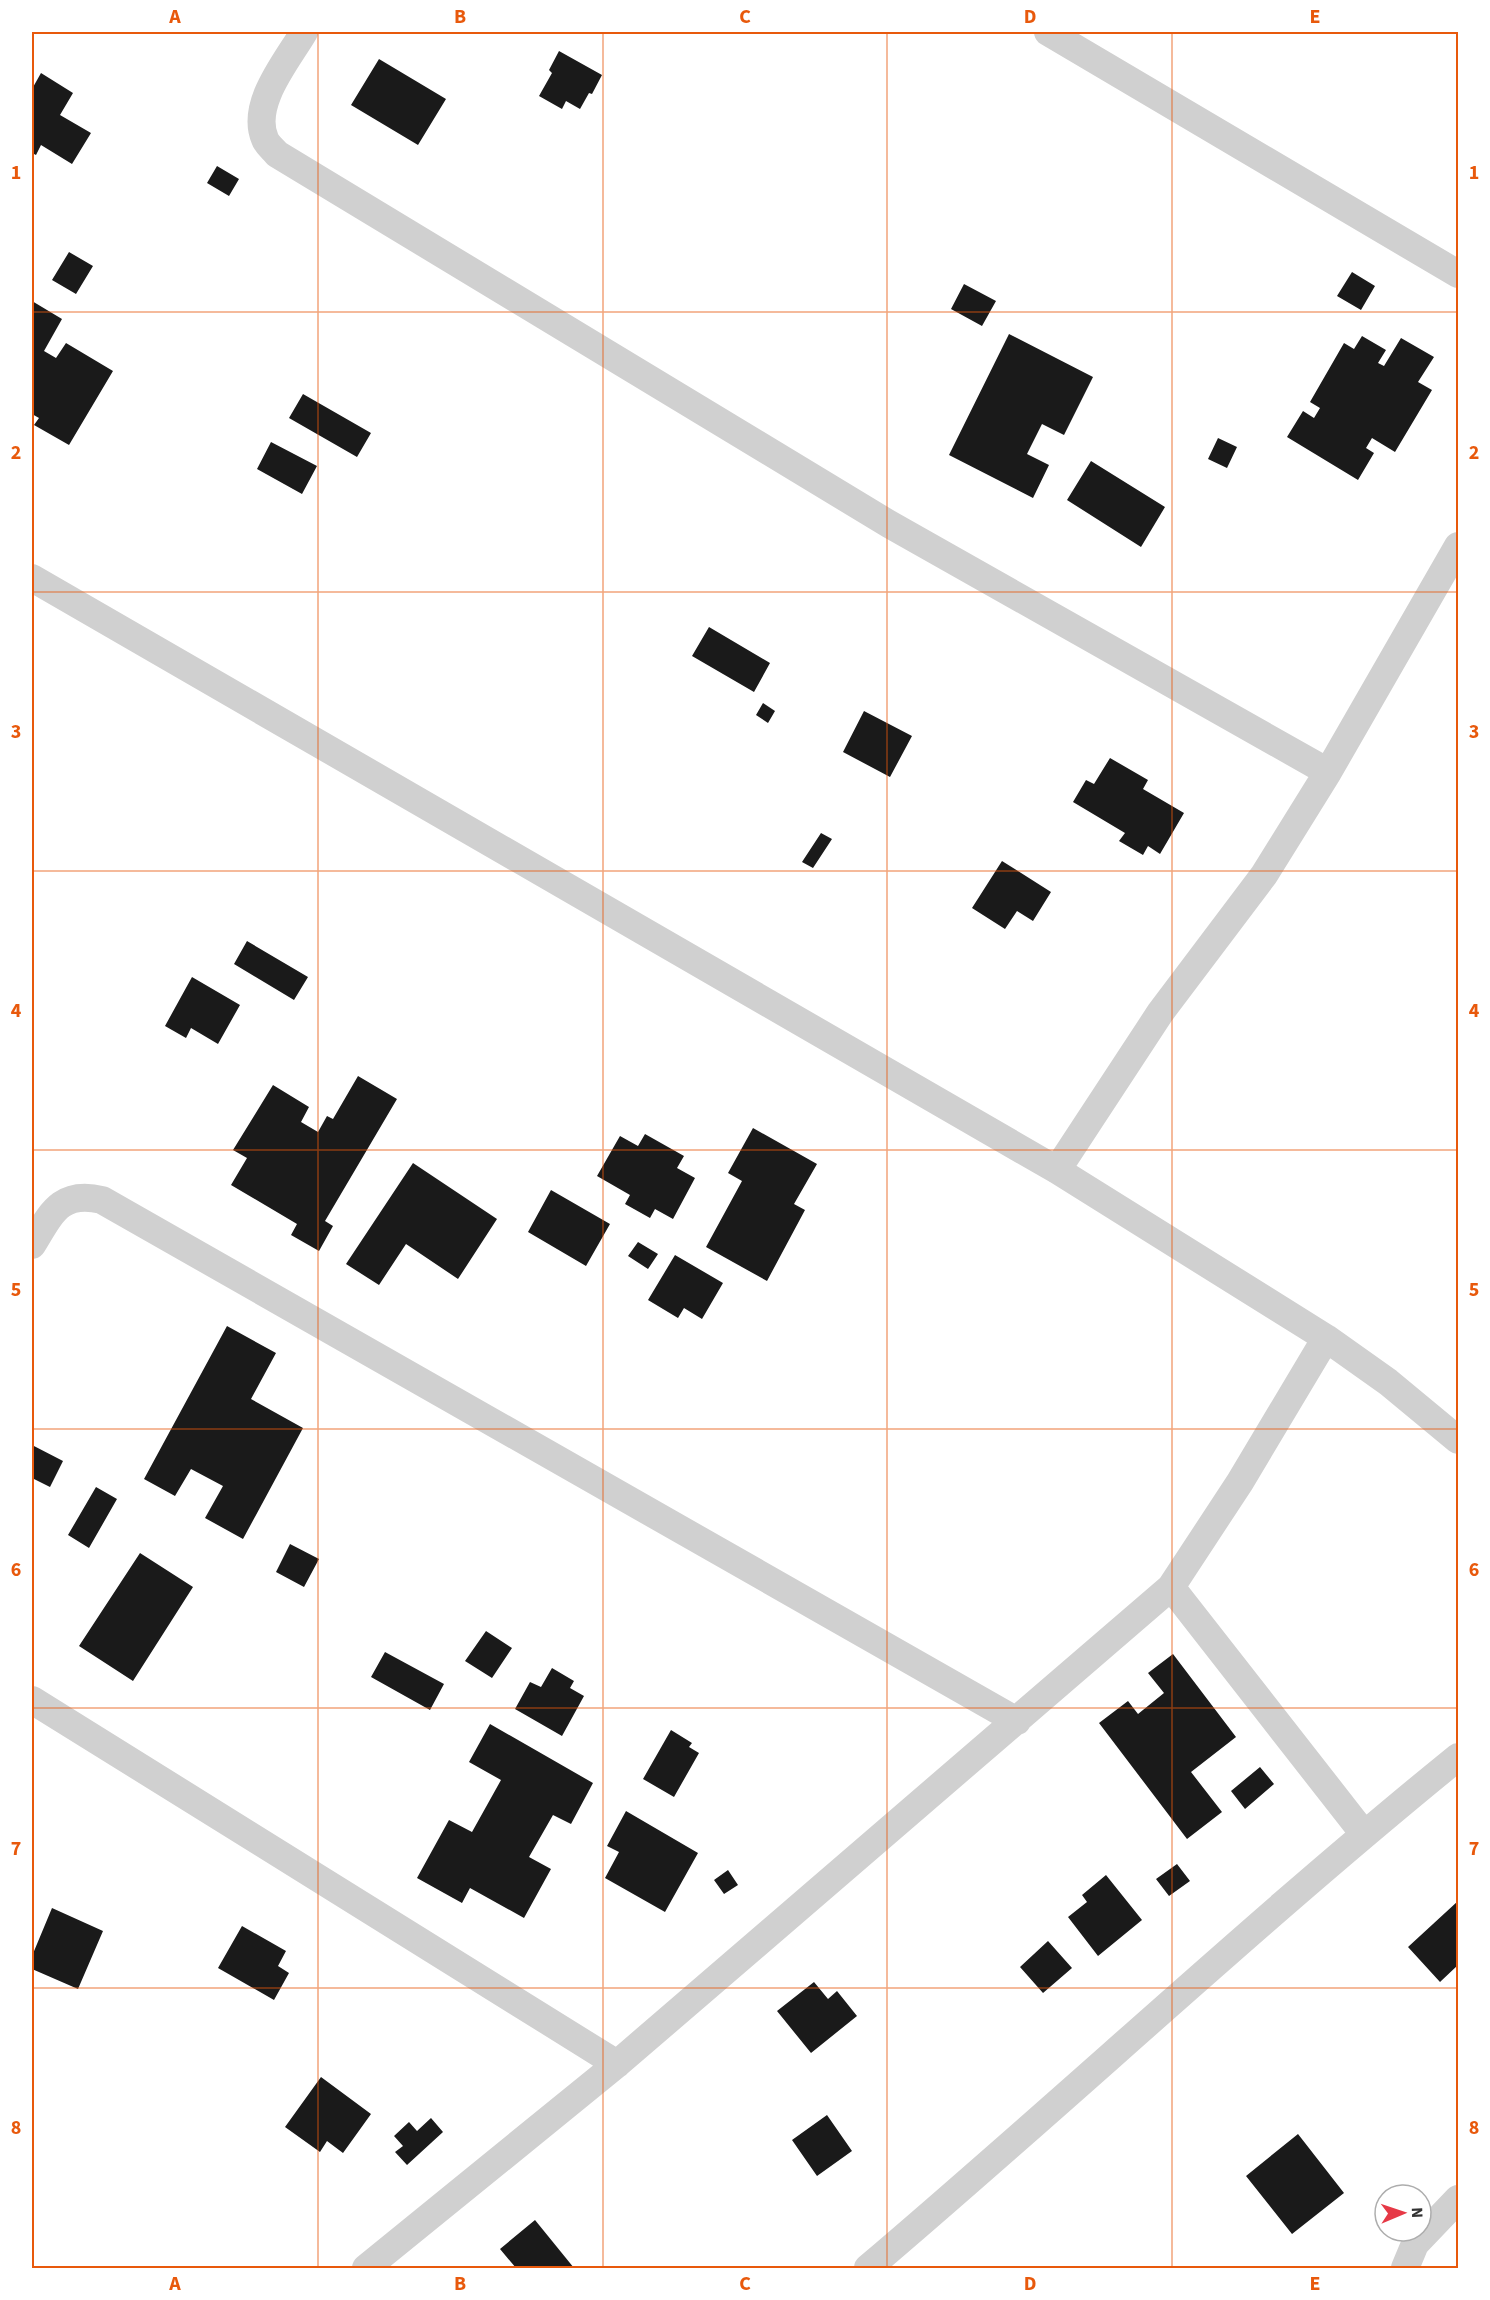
<svg xmlns="http://www.w3.org/2000/svg" width="1490" height="2300" font-family="'Source Sans 3',sans-serif">
<rect width="100%" height="100%" fill="#fff"/>
<path fill="#1a1a1a" d="M 559,51 L 602,75 L 592,94 L 589,93 L 580,109 L 566,101 L 562,109 L 539,96 L 552,73 L 549,70 Z
M 379,59 L 446,99 L 418,145 L 351,105 Z
M 41,73 L 73,93 L 60,115 L 91,133 L 72,164 L 41,145 L 36,155 L 32,153 L 32,89 Z
M 217,166 L 239,179 L 229,196 L 207,183 Z
M 69,252 L 93,266 L 76,294 L 52,280 Z
M 1352,272 L 1375,286 L 1361,310 L 1337,296 Z
M 964,284 L 996,301 L 982,326 L 951,309 Z
M 32,301 L 62,319 L 44,351 L 56,358 L 66,343 L 113,371 L 69,445 L 34,425 L 39,418 L 32,414 Z
M 1009,334 L 1093,377 L 1064,435 L 1042,424 L 1027,454 L 1049,465 L 1033,498 L 949,455 Z
M 1362,336 L 1386,350 L 1378,363 L 1384,366 L 1401,338 L 1434,357 L 1418,382 L 1432,390 L 1395,452 L 1372,438 L 1366,448 L 1374,453 L 1358,480 L 1287,437 L 1303,411 L 1314,418 L 1320,408 L 1310,402 L 1344,343 L 1354,349 Z
M 303,394 L 371,433 L 357,457 L 289,418 Z
M 1218,438 L 1237,447 L 1227,468 L 1208,459 Z
M 271,442 L 317,466 L 302,494 L 257,469 Z
M 1091,461 L 1165,507 L 1141,547 L 1067,500 Z
M 709,627 L 770,663 L 754,692 L 692,656 Z
M 763,703 L 775,711 L 768,723 L 756,715 Z
M 864,711 L 912,736 L 890,777 L 843,752 Z
M 1110,758 L 1148,780 L 1143,789 L 1184,813 L 1160,854 L 1148,846 L 1143,855 L 1119,841 L 1125,833 L 1073,802 L 1086,780 L 1094,784 Z
M 821,833 L 832,839 L 813,868 L 802,862 Z
M 1002,861 L 1051,892 L 1033,921 L 1017,911 L 1005,929 L 972,908 Z
M 247,941 L 308,977 L 294,1000 L 234,964 Z
M 192,977 L 240,1005 L 218,1044 L 191,1028 L 186,1038 L 165,1026 Z
M 358,1076 L 397,1099 L 325,1221 L 333,1226 L 319,1251 L 291,1235 L 297,1224 L 231,1185 L 247,1158 L 233,1150 L 273,1085 L 309,1107 L 301,1122 L 318,1132 L 327,1116 L 333,1119 Z
M 753,1128 L 817,1164 L 794,1204 L 805,1210 L 767,1281 L 706,1247 L 742,1181 L 728,1173 Z
M 645,1134 L 684,1156 L 677,1168 L 695,1178 L 673,1219 L 655,1209 L 650,1218 L 625,1204 L 630,1195 L 597,1176 L 620,1136 L 638,1146 Z
M 413,1163 L 497,1219 L 458,1279 L 406,1244 L 379,1285 L 346,1264 Z
M 551,1190 L 610,1224 L 586,1266 L 528,1232 Z
M 638,1242 L 658,1254 L 648,1269 L 628,1256 Z
M 675,1255 L 723,1283 L 702,1319 L 684,1308 L 678,1318 L 648,1300 Z
M 227,1326 L 276,1353 L 251,1399 L 303,1428 L 243,1539 L 205,1518 L 223,1486 L 191,1469 L 175,1496 L 144,1479 Z
M 32,1445 L 63,1461 L 50,1487 L 32,1478 Z
M 96,1487 L 117,1499 L 89,1548 L 68,1535 Z
M 290,1544 L 319,1559 L 304,1587 L 276,1572 Z
M 140,1553 L 193,1587 L 133,1681 L 79,1646 Z
M 486,1631 L 512,1648 L 492,1678 L 465,1661 Z
M 385,1652 L 444,1684 L 430,1710 L 371,1677 Z
M 1173,1654 L 1236,1737 L 1191,1772 L 1222,1812 L 1187,1839 L 1099,1723 L 1128,1701 L 1138,1714 L 1164,1693 L 1148,1673 Z
M 552,1668 L 574,1681 L 570,1688 L 584,1696 L 562,1736 L 515,1709 L 530,1682 L 541,1687 Z
M 490,1724 L 593,1783 L 571,1824 L 553,1815 L 529,1857 L 551,1869 L 524,1918 L 470,1888 L 462,1903 L 417,1878 L 449,1820 L 472,1832 L 501,1780 L 469,1762 Z
M 671,1730 L 692,1743 L 689,1747 L 699,1753 L 674,1797 L 643,1779 Z
M 1260,1767 L 1274,1784 L 1245,1809 L 1231,1791 Z
M 626,1811 L 698,1853 L 665,1912 L 605,1878 L 619,1852 L 607,1846 Z
M 1177,1864 L 1190,1881 L 1169,1896 L 1156,1879 Z
M 728,1870 L 738,1885 L 724,1894 L 714,1880 Z
M 1106,1875 L 1142,1920 L 1098,1956 L 1068,1917 L 1087,1902 L 1082,1895 Z
M 1458,1901 L 1458,1965 L 1440,1982 L 1408,1947 Z
M 52,1908 L 103,1931 L 78,1989 L 32,1969 L 32,1956 Z
M 242,1926 L 286,1951 L 278,1966 L 289,1973 L 274,2000 L 218,1968 Z
M 1048,1941 L 1072,1968 L 1043,1993 L 1020,1967 Z
M 814,1982 L 828,1999 L 837,1991 L 857,2016 L 811,2053 L 777,2011 Z
M 321,2077 L 371,2114 L 343,2153 L 327,2141 L 320,2152 L 285,2127 Z
M 827,2115 L 852,2151 L 817,2176 L 792,2140 Z
M 431,2118 L 443,2132 L 407,2165 L 395,2152 L 403,2146 L 394,2136 L 409,2122 L 417,2131 Z
M 1298,2134 L 1344,2193 L 1292,2234 L 1246,2176 Z
M 535,2220 L 574,2268 L 516,2268 L 500,2249 Z"/>
<g fill="none" stroke-linecap="round" stroke-linejoin="round">
<path stroke="#d0d0d0" stroke-width="28" d="M 304,32 C 287,61 250,104 265,139 C 267,145 273,149 277,154 L 889,524 L 1328,772
M 1048,32 L 1458,274
M 32,578 L 1057,1170 L 1326,1338 L 1388,1382 L 1458,1440
M 1057,1170 L 1160,1013 L 1264,875 L 1328,772 L 1458,546
M 32,1245 C 51,1214 60,1190 102,1200 L 1017,1721
M 1171,1587 L 1364,1834
M 32,1700 L 617,2064
M 366,2268 L 617,2064 L 1171,1587 L 1240,1482 L 1326,1338
M 868,2268 C 1066,2100 1256,1921 1458,1757
M 1405,2268 L 1415,2244 L 1458,2199"/>
</g>
<path fill="none" stroke="#e8590c" stroke-width="1.5" stroke-opacity="0.55" d="M 318,32 L 318,2268M 603,32 L 603,2268M 887,32 L 887,2268M 1172,32 L 1172,2268M 32,312 L 1458,312M 32,592 L 1458,592M 32,871 L 1458,871M 32,1150 L 1458,1150M 32,1429 L 1458,1429M 32,1708 L 1458,1708M 32,1988 L 1458,1988"/>
<rect width="1490" height="2300" fill="none" stroke="#ffffff" stroke-width="66"/>
<g transform="translate(1403 2213) rotate(88)"><circle r="28" fill="#ffffff" stroke="#adadad" stroke-width="1.5"/>
<path d="M0-4.5L10 22L0 15L-10 22Z" fill="#e63946"/>
<text y="-9" font-size="16" font-weight="bold" text-anchor="middle" fill="#333333">N</text>
</g>
<rect x="33" y="33" width="1424" height="2234" fill="none" stroke="#e8590c" stroke-width="2"/>
<g font-size="20" text-anchor="middle" font-weight="bold" fill="#e8590c">
<text x="175" y="23">A</text>
<text x="460" y="23">B</text>
<text x="745" y="23">C</text>
<text x="1030" y="23">D</text>
<text x="1315" y="23">E</text>
<text x="16" y="179">1</text>
<text x="1474" y="179">1</text>
<text x="16" y="459">2</text>
<text x="1474" y="459">2</text>
<text x="16" y="738">3</text>
<text x="1474" y="738">3</text>
<text x="16" y="1017">4</text>
<text x="1474" y="1017">4</text>
<text x="16" y="1296">5</text>
<text x="1474" y="1296">5</text>
<text x="16" y="1576">6</text>
<text x="1474" y="1576">6</text>
<text x="16" y="1855">7</text>
<text x="1474" y="1855">7</text>
<text x="16" y="2134">8</text>
<text x="1474" y="2134">8</text>
<text x="175" y="2290">A</text>
<text x="460" y="2290">B</text>
<text x="745" y="2290">C</text>
<text x="1030" y="2290">D</text>
<text x="1315" y="2290">E</text>
</g>
</svg>
